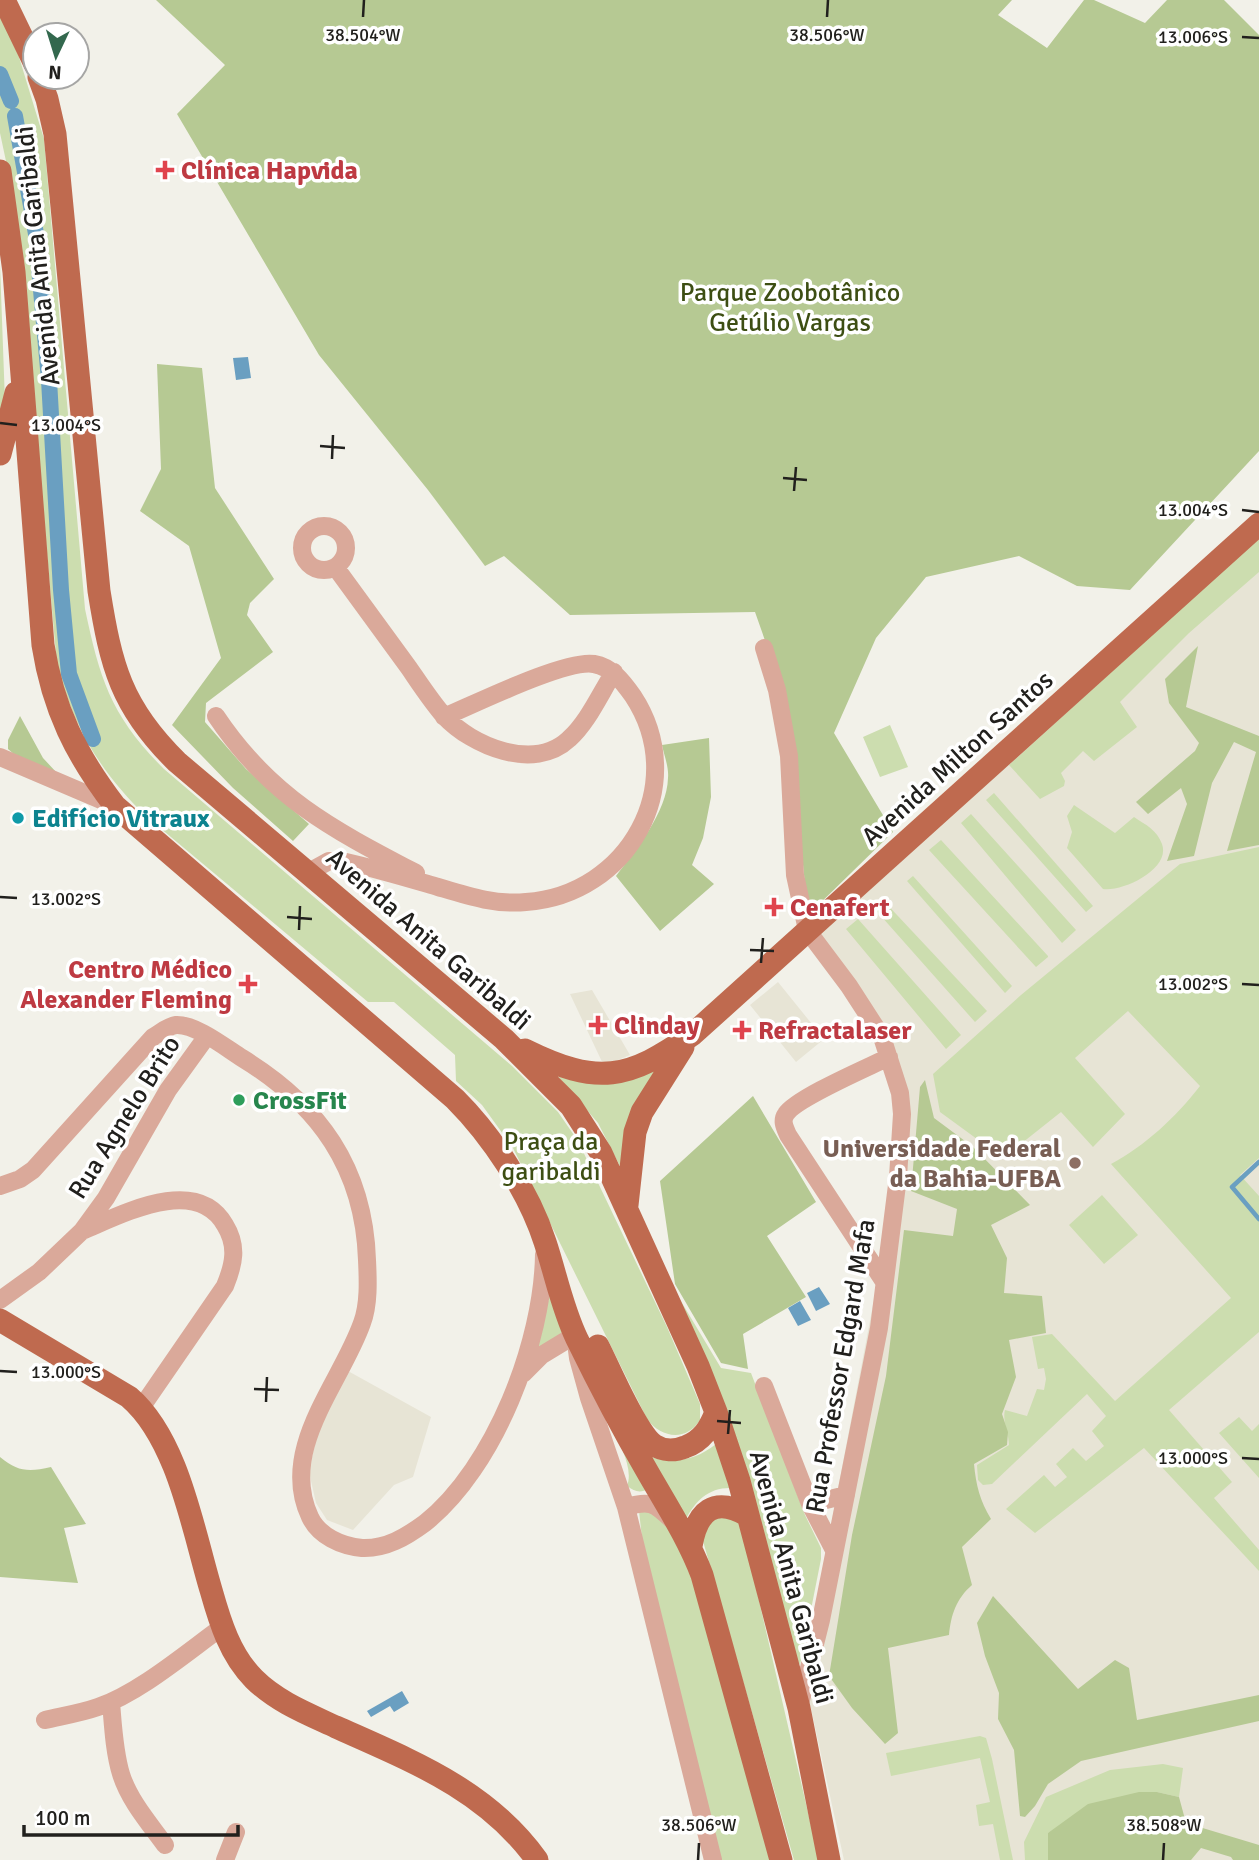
<svg xmlns="http://www.w3.org/2000/svg" width="1259" height="1860" font-family="Signika,sans-serif">
<rect width="100%" height="100%" fill="#f2f1e9"/>
<path fill="#e7e4d5" d="M 1259,535 L 1259,1860 L 844,1860 L 803,1672 L 885,1242 L 899,1085 L 880,1031 L 814,938 Z
M 778,982 L 824,1039 L 796,1062 L 750,1005 Z
M 592,990 L 630,1055 L 604,1066 L 570,994 Z
M 348,1371 L 431,1417 L 413,1477 L 394,1485 L 353,1530 L 327,1520 L 316,1503 L 309,1472 L 319,1424 Z"/>
<path fill="#ccddaf" d="M 0,14 L 19,57 L 44,139 L 85,609 C 100,680 111,716 164,769 L 512,1066 L 558,1112 L 578,1141 L 667,1327 L 700,1404 L 700,1420 C 686,1442 661,1438 647,1419 L 513,1148 L 482,1105 L 456,1081 L 455,1055 L 394,1002 L 368,1002 L 147,817 C 101,773 73,727 57,665 L 16,208 L 0,133 Z
M 0,265 L 5,402 L 0,427 Z
M 1259,538 L 1259,572 L 1189,633 L 1120,702 L 1137,727 L 1094,761 L 1083,751 L 1061,773 L 1065,781 L 1064,786 L 1040,799 L 1009,765 Z
M 890,725 L 908,767 L 880,777 L 863,737 Z
M 994,793 L 1093,906 L 1086,912 L 986,800 Z
M 1074,805 L 1115,833 L 1134,817 C 1146,825 1157,830 1162,844 C 1171,869 1123,892 1103,889 L 1067,848 L 1072,832 L 1067,816 Z
M 971,814 L 1076,930 L 1062,943 L 961,823 Z
M 941,840 L 1048,956 L 1048,957 L 1036,967 L 929,850 Z
M 1259,847 L 1259,1158 L 1240,1175 L 1259,1196 L 1259,1332 L 1169,1410 L 1232,1482 L 1214,1498 L 1259,1550 L 1259,1571 L 1144,1448 L 1035,1533 L 1006,1509 L 1044,1475 L 1055,1487 L 1067,1477 L 1056,1464 L 1073,1448 L 1086,1461 L 1104,1446 L 1092,1431 L 1106,1416 L 1087,1394 L 992,1484 L 983,1485 L 978,1480 L 977,1465 L 1009,1445 C 1009,1434 1002,1420 1005,1410 L 1027,1416 L 1037,1389 L 1044,1390 L 1046,1379 L 1044,1368 L 1038,1369 L 1032,1337 L 1052,1334 L 1115,1401 L 1231,1298 L 1111,1164 C 1145,1146 1176,1117 1200,1086 L 1128,1011 L 1075,1058 L 1125,1114 L 1093,1147 L 1061,1112 L 1003,1158 L 940,1112 L 933,1074 L 1021,995 L 1180,864 Z
M 913,876 L 1012,986 L 1005,993 L 907,881 Z
M 882,899 L 987,1011 L 975,1022 L 873,907 Z
M 858,919 L 961,1035 L 946,1049 L 846,929 Z
M 663,1061 L 625,1176 L 598,1123 L 556,1074 Z
M 1102,1195 L 1138,1235 L 1104,1264 L 1069,1225 Z
M 550,1295 L 563,1332 L 532,1355 Z
M 679,1298 L 721,1368 L 751,1373 L 805,1515 L 821,1548 L 821,1559 L 800,1665 L 794,1653 L 742,1476 Z
M 1239,1417 L 1252,1431 L 1259,1424 L 1259,1478 L 1219,1433 Z
M 612,1427 L 649,1489 C 640,1493 635,1492 627,1486 C 634,1468 619,1444 612,1427 Z
M 716,1444 L 730,1488 C 708,1488 695,1501 685,1521 L 649,1456 C 673,1465 696,1460 716,1444 Z
M 652,1505 L 685,1546 L 772,1860 L 718,1860 L 642,1538 L 639,1511 Z
M 718,1510 L 741,1523 L 819,1860 L 794,1860 L 701,1534 Z
M 980,1736 L 986,1738 L 992,1759 L 1013,1860 L 1000,1860 L 993,1824 L 979,1826 L 976,1805 L 990,1802 L 980,1758 L 891,1776 L 886,1753 Z
M 1163,1764 L 1183,1768 L 1179,1797 L 1157,1792 L 1048,1833 L 1048,1860 L 1025,1860 L 1024,1842 L 1046,1797 L 1110,1770 Z"/>
<path fill="#b6c993" d="M 156,0 L 1012,0 L 998,15 L 1047,48 L 1084,0 L 1094,0 L 1145,23 L 1167,0 L 1224,0 L 1259,35 L 1259,451 L 1130,590 L 1077,586 L 1019,556 L 926,577 L 876,638 L 834,733 L 893,832 L 808,915 L 787,703 L 755,612 L 570,615 L 504,556 L 485,566 L 428,490 L 319,355 L 177,114 L 225,65 Z
M 157,364 L 202,368 L 215,488 L 274,579 L 250,603 L 247,615 L 273,652 L 206,703 L 205,722 L 246,769 L 309,824 L 293,841 L 233,788 L 172,725 L 221,658 L 189,546 L 140,511 L 161,469 Z
M 1198,646 L 1186,707 L 1259,736 L 1259,845 L 1227,851 L 1256,752 L 1234,742 L 1212,783 L 1194,856 L 1167,861 L 1187,804 L 1181,788 L 1148,814 L 1136,802 L 1195,751 L 1199,743 L 1169,703 L 1165,679 Z
M 20,716 L 43,758 L 57,773 L 16,756 L 8,749 L 8,740 Z
M 709,738 L 711,797 L 703,838 L 692,865 L 714,884 L 660,931 L 616,876 C 636,850 667,812 668,778 C 669,767 664,755 662,745 Z
M 925,1080 L 934,1118 L 973,1147 L 1030,1205 L 991,1225 L 1007,1258 L 1004,1293 L 1042,1296 L 1046,1333 L 1009,1340 L 1016,1377 L 1002,1414 L 1008,1432 L 1007,1445 L 974,1464 C 976,1485 980,1501 991,1519 L 962,1547 L 972,1585 C 956,1599 951,1615 949,1635 L 888,1648 L 898,1733 L 885,1744 L 852,1708 L 829,1676 L 852,1535 L 886,1376 L 904,1230 L 953,1236 L 957,1209 L 911,1191 L 920,1087 Z
M 753,1096 L 816,1202 L 767,1236 L 806,1297 L 743,1334 L 748,1369 L 721,1363 L 675,1284 L 660,1181 Z
M 0,1457 C 18,1472 29,1472 51,1467 L 86,1524 L 64,1528 L 78,1583 L 0,1577 Z
M 993,1596 L 1078,1689 L 1115,1660 L 1129,1668 L 1137,1720 L 1259,1695 L 1259,1721 L 1081,1761 L 1048,1784 L 1035,1806 L 1025,1817 L 1020,1816 L 1014,1750 L 998,1719 L 999,1693 L 985,1656 L 977,1623 Z
M 1139,1792 L 1157,1792 L 1179,1797 L 1186,1823 L 1259,1845 L 1259,1860 L 1233,1860 L 1231,1857 L 1201,1848 L 1191,1860 L 1048,1860 L 1048,1833 L 1088,1804 Z"/>
<path fill="#6a9fc1" d="M 248,357 L 251,378 L 236,380 L 233,358 Z
M 819,1287 L 830,1304 L 816,1311 L 807,1293 Z
M 800,1301 L 811,1320 L 798,1326 L 788,1308 Z
M 402,1691 L 409,1703 L 394,1712 L 390,1706 L 371,1717 L 367,1711 Z"/>
<g fill="none" stroke-linecap="round" stroke-linejoin="round">
<path stroke="#6a9fc1" stroke-width="4.5" d="M 1259,1162 L 1232,1187 L 1259,1219"/>
<path stroke="#6a9fc1" stroke-width="16" d="M 0,74 L 11,101
M 15,116 L 36,234 L 49,380 L 61,590 L 69,674 L 93,739"/>
<path stroke="#daa99a" stroke-width="18" d="M302 548a22 22 0 1 1 44 0a22 22 0 1 1-44 0Z
M 336,568 C 360,601 385,635 409,668 C 420,684 431,701 444,716 C 472,746 534,772 569,739 C 588,722 600,694 614,672
M 764,648 L 777,690 L 789,756 L 795,875 L 807,930 L 849,986 L 882,1037 L 900,1093 L 902,1114 L 898,1177 L 879,1328 L 821,1620 L 799,1708
M 216,716 C 270,797 332,829 416,873
M 0,757 L 115,806
M 309,872 L 329,861 L 346,862 C 377,869 407,878 438,887 C 468,896 495,905 526,902 C 628,895 691,784 633,696 C 623,682 612,667 594,664 C 566,659 475,704 444,717
M 0,1186 L 20,1179 L 33,1170 L 153,1037 C 160,1033 168,1026 176,1025 C 196,1024 226,1048 242,1058 C 319,1105 364,1168 367,1260 C 368,1280 369,1305 362,1323 C 341,1383 278,1449 310,1517 C 319,1536 341,1546 362,1548 C 386,1549 406,1537 425,1523 C 495,1467 543,1342 544,1254
M 82,1231 C 121,1215 196,1174 225,1225 C 238,1246 234,1264 225,1286 L 141,1408
M 883,1280 L 788,1135 C 785,1128 781,1121 786,1114 C 796,1098 869,1067 889,1057
M 0,1300 L 39,1272 L 82,1231 L 106,1198 L 168,1090 L 207,1036
M 523,1374 L 542,1355 L 575,1335 L 578,1358 L 589,1398 L 626,1507 L 713,1860
M 764,1386 L 810,1504 L 834,1550
M 810,1504 L 846,1495
M 626,1507 C 650,1500 654,1503 672,1520
M 111,1702 C 113,1725 114,1751 121,1774 C 129,1800 149,1823 165,1845
M 45,1720 C 62,1716 81,1713 98,1707 C 139,1693 186,1653 222,1627
M 225,1860 L 236,1832"/>
<path stroke="#bf6a4f" stroke-width="23" d="M 4,0 L 35,64
M 39,77 L 47,99 L 55,134 L 99,591 C 111,666 121,707 177,762 L 504,1039 L 571,1106 L 601,1153 L 698,1366 L 716,1412 L 739,1481 L 799,1708 L 829,1860
M 0,171 L 14,272 L 43,645 C 53,709 76,755 115,806 L 455,1099 C 492,1136 529,1192 545,1242 C 556,1275 562,1308 577,1339 C 599,1384 622,1428 647,1471 C 667,1506 688,1538 702,1575 L 781,1860
M 0,454 L 16,393
M 525,1050 C 598,1086 628,1080 693,1034 L 1259,524
M 627,1205 L 635,1132 L 642,1112 L 683,1047
M 0,1320 L 129,1397 C 178,1439 193,1530 211,1590 C 220,1622 230,1655 254,1679 C 277,1702 308,1714 336,1727 C 412,1761 487,1790 537,1860
M 598,1346 C 609,1367 636,1433 654,1445 C 663,1451 675,1451 685,1447 C 702,1441 710,1428 716,1412
M 691,1546 C 697,1511 714,1496 747,1515"/>
</g>
<path fill="none" stroke="#21201d" stroke-width="2.5" d="M 363,17 L 364,0M 827,17 L 828,0M 1242,37 L 1259,38M 0,423 L 17,425M 320,446 L 345,448M 332,459 L 333,435M 783,478 L 807,480M 794,491 L 796,467M 1242,510 L 1259,512M 0,897 L 17,898M 287,917 L 312,919M 299,930 L 300,906M 750,950 L 774,951M 761,963 L 763,938M 1242,984 L 1259,985M 0,1371 L 17,1372M 254,1389 L 279,1390M 266,1402 L 267,1377M 717,1421 L 741,1423M 728,1434 L 730,1410M 1242,1458 L 1259,1459M 698,1860 L 699,1843M 1163,1860 L 1164,1843"/>
<g fill="#e0444e" stroke="#fff" stroke-width="2.5">
<path d="M161.5 159.5h7v7h7v7h-7v7h-7v-7h-7v-7h7z"/>
<path d="M770.5 896.5h7v7h7v7h-7v7h-7v-7h-7v-7h7z"/>
<path d="M244.5 973.5h7v7h7v7h-7v7h-7v-7h-7v-7h7z"/>
<path d="M594.5 1014.5h7v7h7v7h-7v7h-7v-7h-7v-7h7z"/>
<path d="M738.5 1019.5h7v7h7v7h-7v7h-7v-7h-7v-7h7z"/>
</g>
<circle fill="#0f9aa8" stroke="#fff" stroke-width="2.5" cx="18" cy="818" r="7"/>
<circle fill="#2e9e5b" stroke="#fff" stroke-width="2.5" cx="239" cy="1100" r="7"/>
<circle fill="#8d6e63" stroke="#fff" stroke-width="2.5" cx="1075" cy="1163" r="7"/>
<g text-anchor="middle" stroke-width="7" stroke-linejoin="round" paint-order="stroke">
<g font-size="26" font-weight="bold" fill="#be3a42" stroke="#fff" text-anchor="start">
<text x="181" y="179">Clínica Hapvida</text>
<text x="790" y="916">Cenafert</text>
<text x="232" y="978" text-anchor="end">Centro Médico<tspan x="232" dy="30">Alexander Fleming</tspan></text>
<text x="614" y="1034">Clinday</text>
<text x="758" y="1039">Refractalaser</text>
</g>
<g font-size="26" fill="#21201d" stroke="#fff">
<text transform="translate(37 256) rotate(-96)" y="9">Avenida Anita Garibaldi</text>
<text transform="translate(957 758) rotate(-42)" y="9">Avenida Milton Santos</text>
<text transform="translate(429 939) rotate(41)" y="9">Avenida Anita Garibaldi</text>
<text transform="translate(124 1117) rotate(-58)" y="9">Rua Agnelo Brito</text>
<text transform="translate(840 1366) rotate(-80)" y="9">Rua Professor Edgard Mafa</text>
<text transform="translate(792 1577) rotate(75)" y="9">Avenida Anita Garibaldi</text>
</g>
<g font-size="26" fill="#3d4e13" stroke="#fff">
<text x="790" y="301">Parque Zoobotânico<tspan x="790" dy="30">Getúlio Vargas</tspan></text>
<text x="551" y="1150">Praça da<tspan x="551" dy="30">garibaldi</tspan></text>
</g>
<g font-size="26" font-weight="bold" fill="#0d838f" stroke="#fff" text-anchor="start">
<text x="32" y="827">Edifício Vitraux</text>
</g>
<g font-size="26" font-weight="bold" fill="#27864d" stroke="#fff" text-anchor="start">
<text x="253" y="1109">CrossFit</text>
</g>
<g font-size="26" font-weight="bold" fill="#785e54" stroke="#fff" text-anchor="end">
<text x="1061" y="1157">Universidade Federal<tspan x="1061" dy="30">da Bahia-UFBA</tspan></text>
</g>
</g>
<g font-size="18" text-anchor="middle" fill="#21201d" stroke="#fff" stroke-width="7" stroke-linejoin="round" paint-order="stroke">
<text x="363" y="41">38.504°W</text>
<text x="827" y="41">38.506°W</text>
<text x="1193" y="43">13.006°S</text>
<text x="66" y="431">13.004°S</text>
<text x="1193" y="516">13.004°S</text>
<text x="66" y="905">13.002°S</text>
<text x="1193" y="990">13.002°S</text>
<text x="66" y="1378">13.000°S</text>
<text x="1193" y="1464">13.000°S</text>
<text x="699" y="1831">38.506°W</text>
<text x="1164" y="1831">38.508°W</text>
</g>
<g transform="translate(56 56) rotate(184)"><circle r="33" fill="#ffffff" stroke="#a6a6a5" stroke-width="2"/>
<path d="M0-5L12 26L0 18L-12 26Z" fill="#33684e"/>
<text y="-10" font-size="19" font-weight="bold" text-anchor="middle" fill="#21201d">N</text>
</g>
<path d="M24 1825v10h214v-10" fill="none" stroke="#21201d" stroke-width="3.5"/>
<text x="35" y="1825" font-size="21" fill="#21201d" stroke="#ffffff" stroke-width="5" paint-order="stroke">100 m</text>
</svg>
